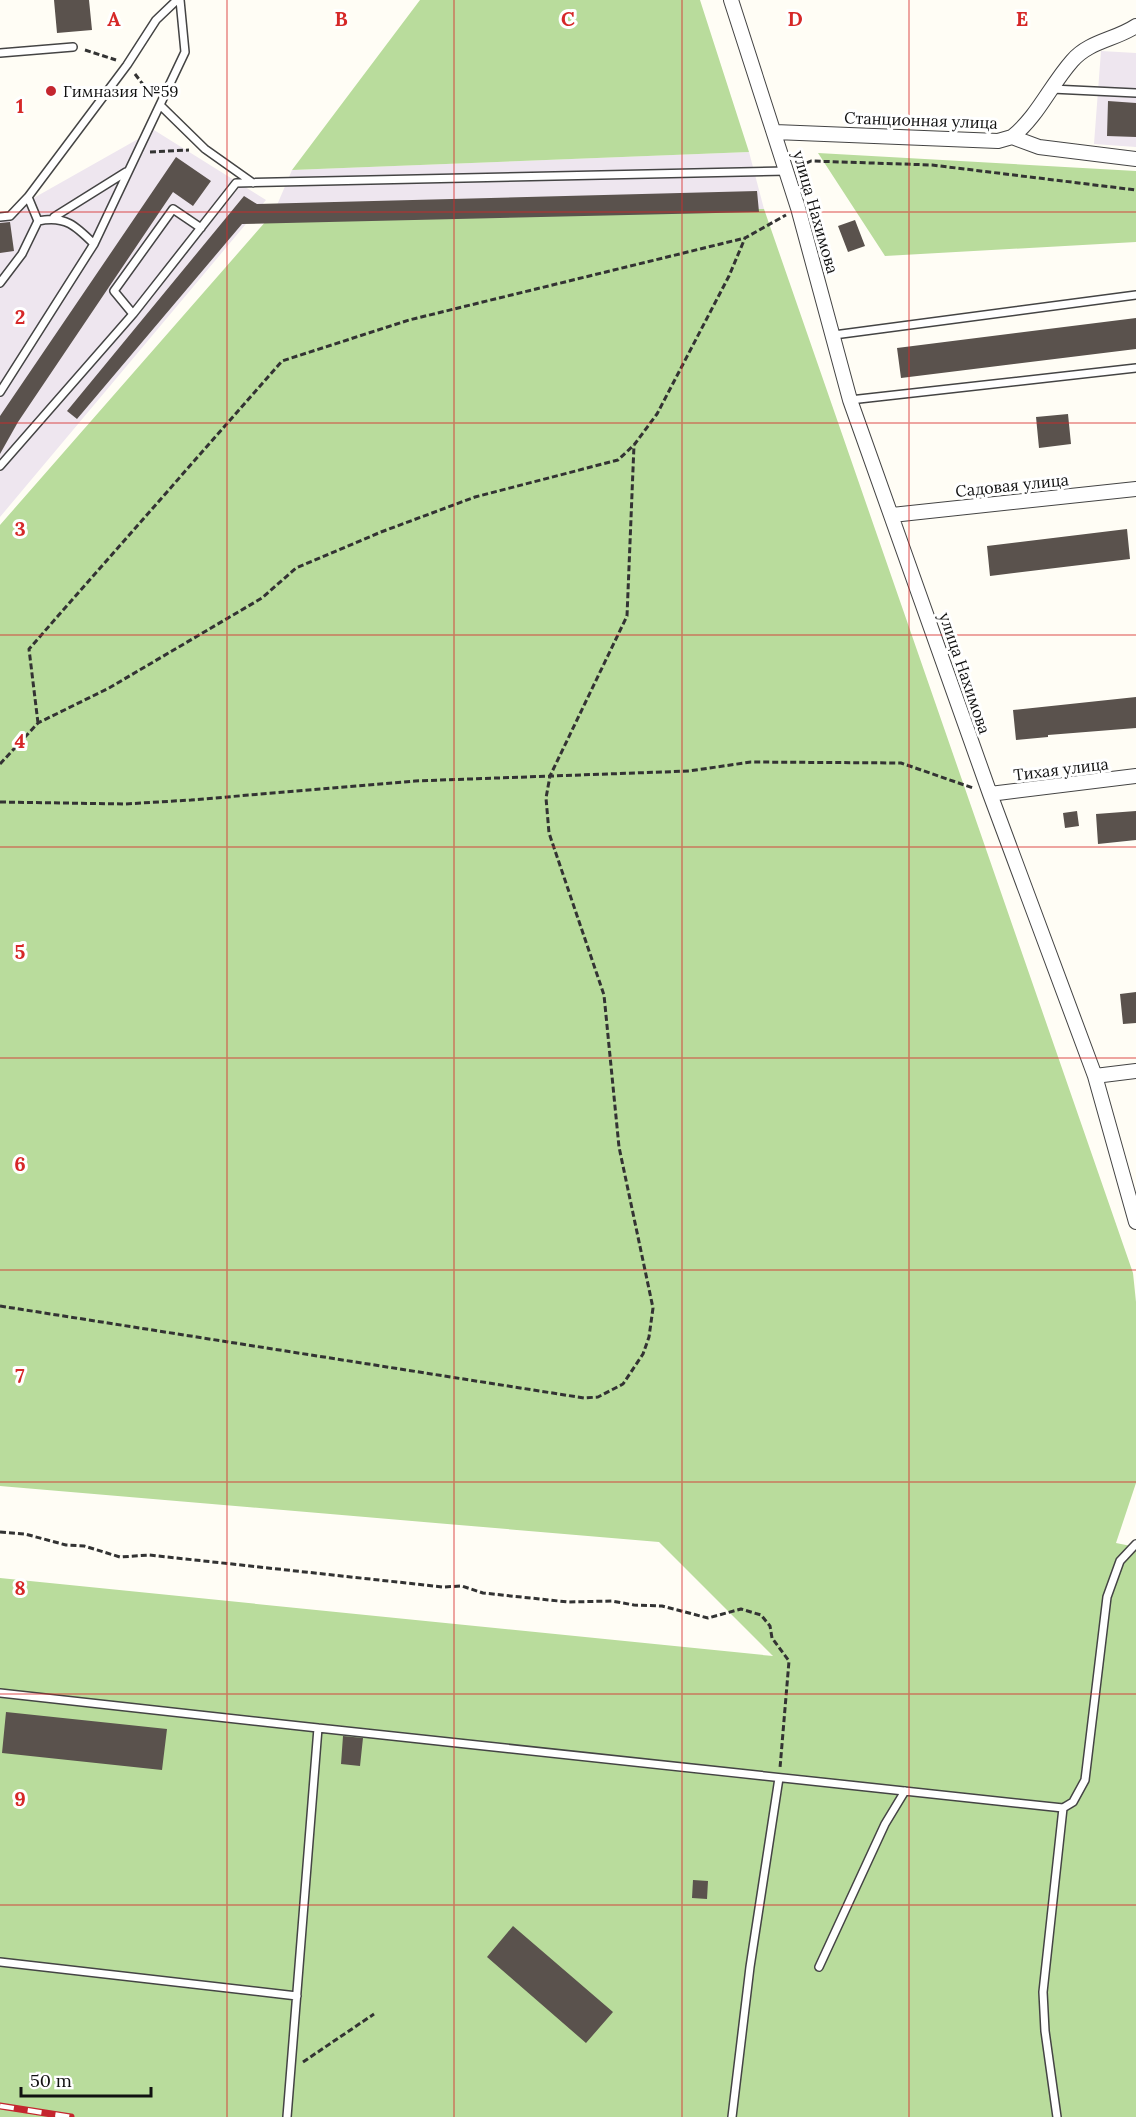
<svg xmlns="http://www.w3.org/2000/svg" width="1136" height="2117" font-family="Lora,serif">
<rect width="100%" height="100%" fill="#fffdf5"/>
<path fill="#eee6ef" d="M 1101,51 L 1136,53 L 1136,147 L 1094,144 Z
M 154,130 L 266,200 L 0,517 L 0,217 Z
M 749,152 L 764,209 L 274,212 L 292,170 Z"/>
<path fill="#b9dc9c" d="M 420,0 L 700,0 L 749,152 L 292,170 Z
M 818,153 L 1136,171 L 1136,242 L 885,256 Z
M 764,209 L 1133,1273 L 1136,1302 L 1136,1483 L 1116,1543 L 1136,1547 L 1136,2117 L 0,2117 L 0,1578 L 773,1656 L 659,1542 L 0,1486 L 0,525 L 274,212 Z"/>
<path fill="#5a524d" d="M 54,0 L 89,0 L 92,30 L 57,33 Z
M 1108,101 L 1136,103 L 1136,137 L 1107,136 Z
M 176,157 L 211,181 L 193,206 L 173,192 L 18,422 L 0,454 L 0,416 Z
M 757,191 L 759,212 L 242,224 L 77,419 L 67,411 L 244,196 L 257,204 Z
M 855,220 L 865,246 L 848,252 L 838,226 Z
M 10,222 L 14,251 L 0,253 L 0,223 Z
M 1136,318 L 1136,349 L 901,378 L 897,348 Z
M 1068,414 L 1071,444 L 1039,448 L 1036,417 Z
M 1127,529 L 1130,559 L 990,576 L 987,546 Z
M 1136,697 L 1136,728 L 1048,735 L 1048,737 L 1016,740 L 1013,710 Z
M 1077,811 L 1079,826 L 1065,828 L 1063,813 Z
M 1136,811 L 1136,840 L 1098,844 L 1096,814 Z
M 1136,992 L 1136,1023 L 1123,1024 L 1120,994 Z
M 6,1712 L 167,1729 L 162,1770 L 2,1753 Z
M 343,1736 L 363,1738 L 360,1766 L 341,1764 Z
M 693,1880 L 708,1881 L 707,1899 L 692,1898 Z
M 513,1926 L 613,2012 L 586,2043 L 487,1957 Z"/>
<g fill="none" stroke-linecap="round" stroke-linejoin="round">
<defs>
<path id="lane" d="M 0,53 L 73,47
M 1052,89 L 1136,93
M 160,105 L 205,149 L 253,183
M 0,217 L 10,216 L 28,197
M 54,217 L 126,172
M 38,221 L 28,197 L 127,65 L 156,20 L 177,0
M 0,283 L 22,254 L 38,221 C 65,215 76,226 94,244
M 133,314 L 114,291 L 173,209 L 201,228
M 834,335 L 1136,295
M 0,392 L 94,244 L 185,52 L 180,0
M 850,400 L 1136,368
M 0,466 L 133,314 L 236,183 L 787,171
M 0,1693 L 318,1728
M 0,1962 L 297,1996
M 819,1967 L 885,1824 L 905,1791
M 287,2117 L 318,1728 L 1063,1808 L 1073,1802 L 1085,1780 L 1107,1597 L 1120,1561 L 1136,1544
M 732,2117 L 750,1967 L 779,1778
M 1057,2117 L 1045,2031 L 1043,1992 L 1063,1808"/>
<path id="street" d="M 731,0 L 798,208 L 850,400 L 990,794 L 1095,1076 L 1136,1222
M 775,132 L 998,141 L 1012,137 L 1039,147 L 1136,159
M 1012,137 C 1038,116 1050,86 1072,61 C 1089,41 1115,40 1136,26
M 892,515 L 1136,489
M 990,794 L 1136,776
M 1095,1076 L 1136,1071"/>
</defs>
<use href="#lane" stroke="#444" stroke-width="10"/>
<use href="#street" stroke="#444" stroke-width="16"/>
<path stroke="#333" stroke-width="3" stroke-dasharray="6 3" stroke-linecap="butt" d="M 85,50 L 116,60
M 135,74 L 151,95
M 150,152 L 189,150
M 798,167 L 811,161 L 932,165 L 1136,190
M 38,723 L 29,649 L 282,361 L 409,320 L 745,238
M 0,764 L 38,723 L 109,688 L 262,598 L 296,568 L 381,532 L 475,497 L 618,460 L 634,445 L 657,414 L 729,276 L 745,238 L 786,215
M 0,802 L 125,804 L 191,800 L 415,781 L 689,771 L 751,762 L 901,763 L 973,788
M 0,1306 L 584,1398 L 598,1397 L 623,1384 L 643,1354 L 649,1337 L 653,1308 L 619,1147 L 604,995 L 549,833 L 546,798 L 550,776 L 627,616 L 634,445
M 0,1532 L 25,1534 L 66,1545 L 84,1546 L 120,1557 L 149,1555 L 443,1587 L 462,1586 L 483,1593 L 568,1602 L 612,1601 L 634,1605 L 662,1606 L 708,1618 L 741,1609 L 761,1615 L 770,1626 L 772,1638 L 789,1661 L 780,1768
M 303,2062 L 374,2014"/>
<use href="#lane" stroke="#fff" stroke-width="7"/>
<use href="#street" stroke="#fff" stroke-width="14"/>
<defs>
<path id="rail" d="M 0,2106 L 71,2117"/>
</defs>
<use href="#rail" stroke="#c4262e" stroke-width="7"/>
<use href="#rail" stroke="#fff" stroke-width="4.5" stroke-dasharray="14" stroke-linecap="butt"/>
</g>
<path fill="none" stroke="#d62828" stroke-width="1.5" stroke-opacity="0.55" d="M 227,0 L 227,2117M 454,0 L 454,2117M 682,0 L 682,2117M 909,0 L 909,2117M 0,212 L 1136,212M 0,423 L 1136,423M 0,635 L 1136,635M 0,847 L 1136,847M 0,1058 L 1136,1058M 0,1270 L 1136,1270M 0,1482 L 1136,1482M 0,1694 L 1136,1694M 0,1905 L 1136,1905"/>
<circle fill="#c4262e" stroke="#fff" stroke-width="2" cx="51" cy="91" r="6"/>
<g text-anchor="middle" stroke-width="6" stroke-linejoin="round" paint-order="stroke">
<g font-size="16" fill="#111" stroke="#fff" text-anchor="start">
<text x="63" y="97">Гимназия №59</text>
</g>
<g font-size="16" fill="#111" stroke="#fff">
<text transform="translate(921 120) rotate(2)" y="6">Станционная улица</text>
<text transform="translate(816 212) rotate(74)" y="6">улица Нахимова</text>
<text transform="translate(1012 485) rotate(-6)" y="6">Садовая улица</text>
<text transform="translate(965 673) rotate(71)" y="6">улица Нахимова</text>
<text transform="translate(1061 769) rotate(-7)" y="6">Тихая улица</text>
</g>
</g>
<g font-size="20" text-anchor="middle" font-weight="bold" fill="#d62828" stroke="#fff" stroke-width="6" stroke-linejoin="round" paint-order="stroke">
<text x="114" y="26">A</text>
<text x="341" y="26">B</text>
<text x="568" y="26">C</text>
<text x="795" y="26">D</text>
<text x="1022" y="26">E</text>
<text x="20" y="113">1</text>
<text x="20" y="324">2</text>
<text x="20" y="536">3</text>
<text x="20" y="748">4</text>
<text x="20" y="959">5</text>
<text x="20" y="1171">6</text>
<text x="20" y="1383">7</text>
<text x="20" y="1595">8</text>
<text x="20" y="1806">9</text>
</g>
<path d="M21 2087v9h130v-9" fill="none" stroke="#111111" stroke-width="3"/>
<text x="30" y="2087" font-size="18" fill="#111111" stroke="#ffffff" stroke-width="4.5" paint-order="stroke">50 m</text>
</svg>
